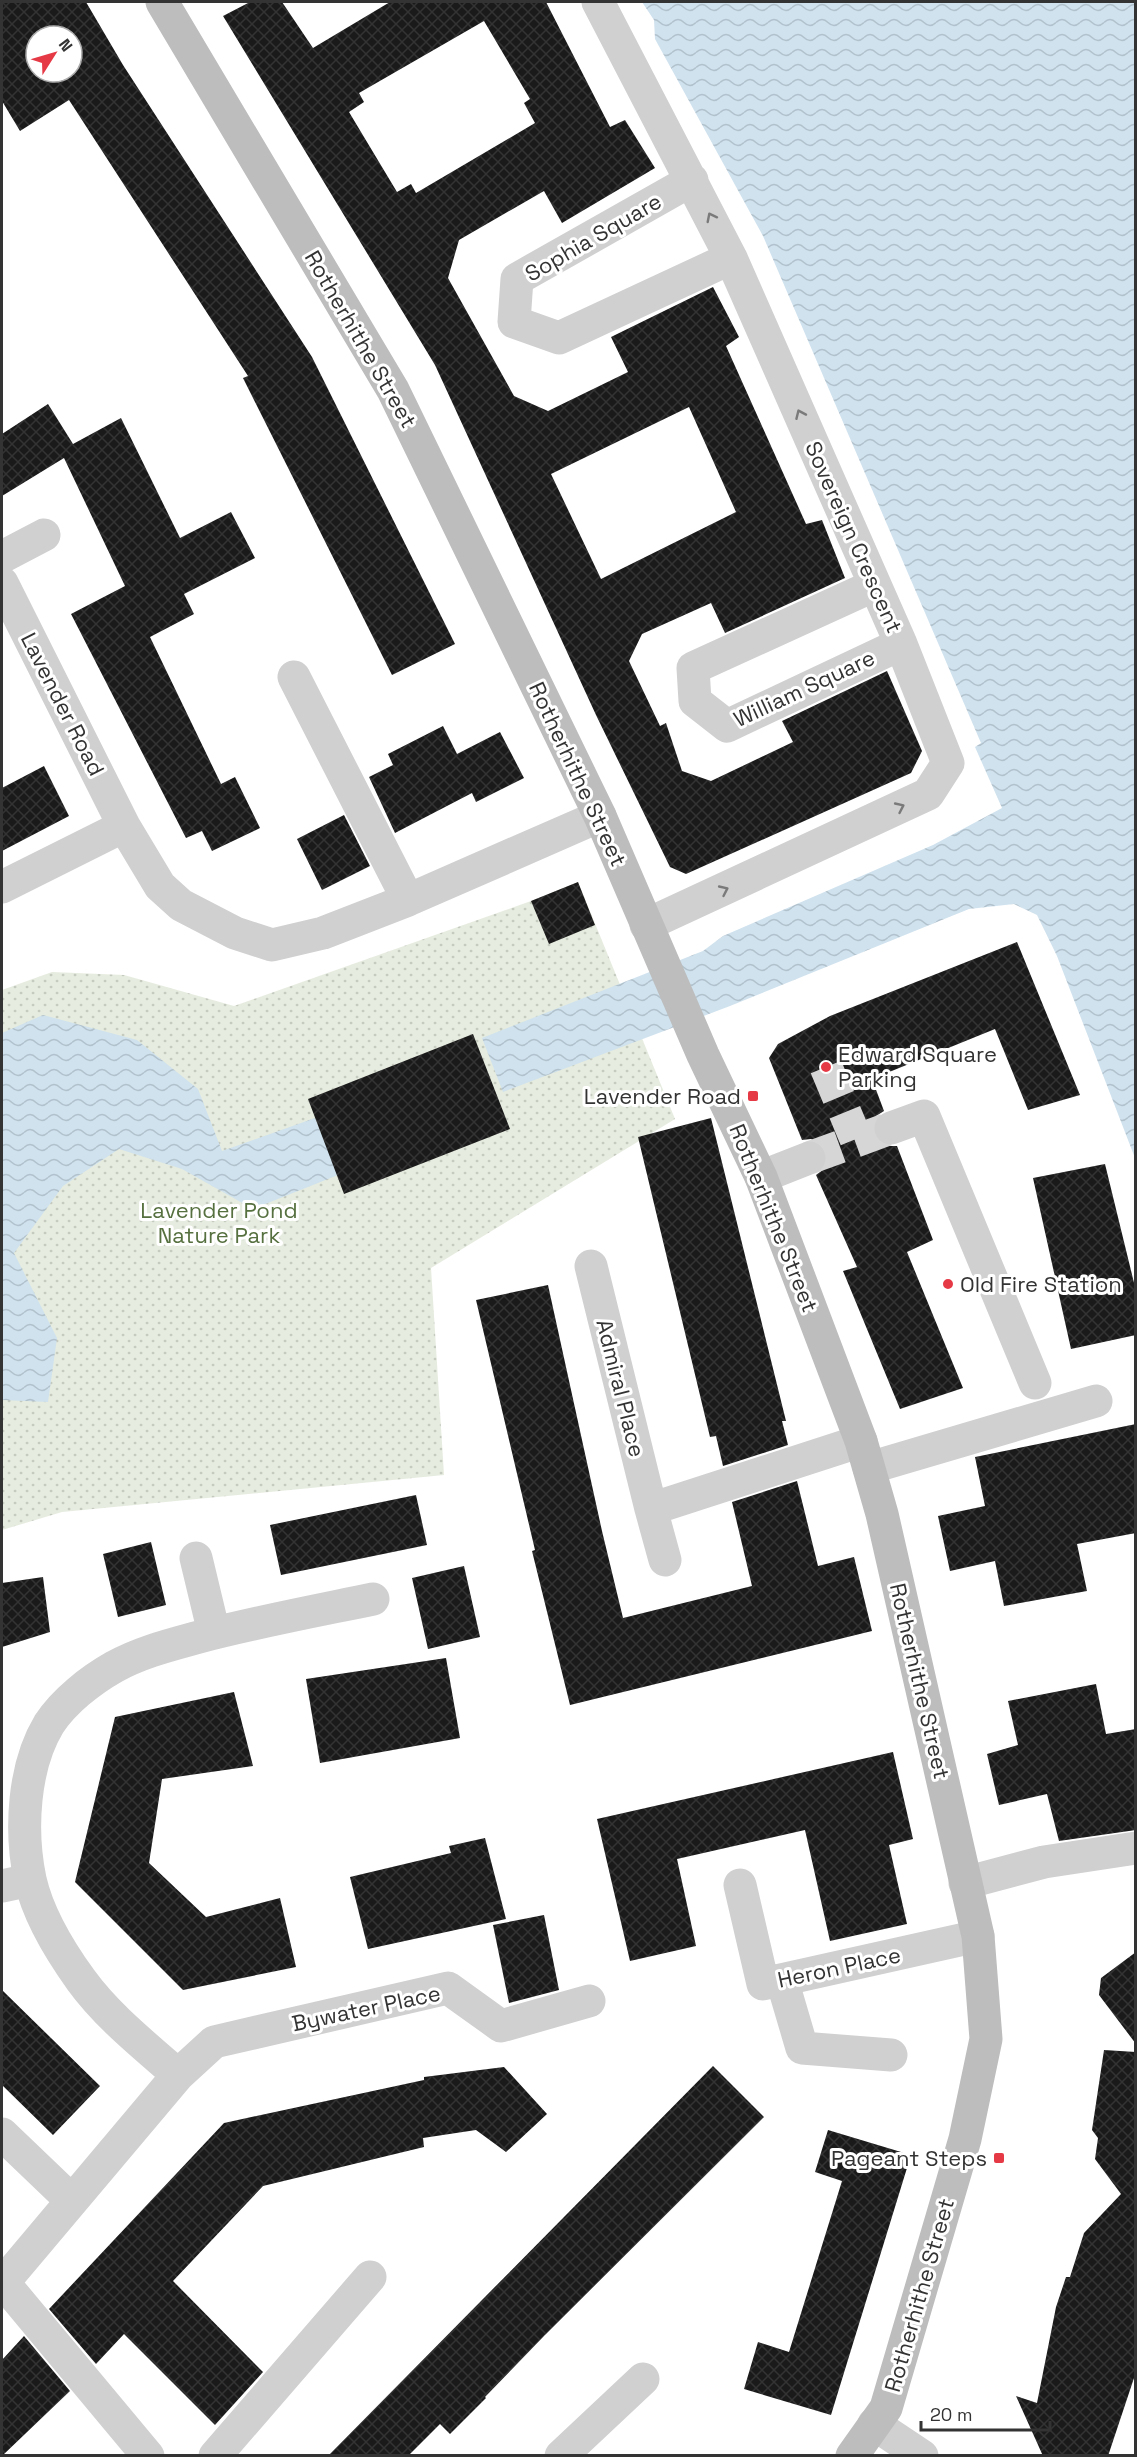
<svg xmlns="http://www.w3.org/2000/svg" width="1137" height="2457" font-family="'Space Grotesk',sans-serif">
<defs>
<pattern id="park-dots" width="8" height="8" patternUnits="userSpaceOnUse" patternTransform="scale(1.5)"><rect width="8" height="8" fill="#e6ecdf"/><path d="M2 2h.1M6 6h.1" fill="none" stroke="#c6cbc0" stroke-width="1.8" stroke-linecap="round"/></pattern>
<pattern id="water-waves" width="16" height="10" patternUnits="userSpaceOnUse" patternTransform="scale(1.5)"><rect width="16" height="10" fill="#cfe2ee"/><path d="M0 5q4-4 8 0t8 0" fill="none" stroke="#b2c2cd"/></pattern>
<pattern id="building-cross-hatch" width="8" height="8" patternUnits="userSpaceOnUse" patternTransform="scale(1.5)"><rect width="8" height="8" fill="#1a1a1a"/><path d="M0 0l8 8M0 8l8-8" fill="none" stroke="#333"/></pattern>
</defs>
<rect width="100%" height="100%" fill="#fff"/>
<path fill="url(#park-dots)" d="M 578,882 L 675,1119 L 431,1268 L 444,1475 L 62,1512 L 2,1530 L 2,990 L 52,972 L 124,975 L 234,1006 L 531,901 Z"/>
<path fill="url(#water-waves)" d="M 642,2 L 1135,2 L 1135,1158 L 1057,956 L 1037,915 L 1014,904 L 969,909 L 730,1006 L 503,1092 L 482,1038 L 703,951 L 723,936 L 933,845 L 1002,808 L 975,747 L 981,743 L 763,236 L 655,39 L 654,20 Z
M 43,1015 L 137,1040 L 198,1089 L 222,1151 L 315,1118 L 338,1175 L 253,1209 L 182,1169 L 119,1149 L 63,1186 L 14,1253 L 57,1338 L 48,1402 L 2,1400 L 2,1033 Z"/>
<path fill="url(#building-cross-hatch)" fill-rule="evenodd" d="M 2,2 L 86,2 L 123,65 L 312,357 L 455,644 L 392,675 L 243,378 L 248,376 L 69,100 L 20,131 L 2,101 ZM 36,36 L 72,36 L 72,72 L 36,72 Z
M 250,2 L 282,2 L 313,48 L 390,2 L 546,2 L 610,127 L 625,120 L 655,168 L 562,223 L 544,191 L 459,240 L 448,278 L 514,396 L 548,411 L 628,372 L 611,337 L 713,287 L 739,337 L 726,346 L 806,524 L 822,520 L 845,578 L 725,633 L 711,603 L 642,634 L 629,661 L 660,726 L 666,723 L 682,771 L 711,781 L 793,742 L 782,721 L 887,671 L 922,751 L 911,773 L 686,874 L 670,867 L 596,715 L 435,365 L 223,16 ZM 484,21 L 530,99 L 524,103 L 535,123 L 416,193 L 411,184 L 397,192 L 349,112 L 364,102 L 359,93 ZM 689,407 L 736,512 L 601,579 L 551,474 Z
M 48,404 L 73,444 L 121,418 L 180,538 L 231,512 L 255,558 L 184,594 L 194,614 L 150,637 L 221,784 L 235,777 L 260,828 L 212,851 L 202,831 L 186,838 L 71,614 L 125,586 L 64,458 L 2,496 L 2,434 Z
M 443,726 L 457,754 L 500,732 L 524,778 L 476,802 L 472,793 L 395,833 L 369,777 L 393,765 L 388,754 Z
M 44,766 L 69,816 L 2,851 L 2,788 Z
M 344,815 L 370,866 L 322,890 L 297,839 Z
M 578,882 L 595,925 L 549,944 L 531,901 Z
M 1017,942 L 1080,1095 L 1028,1110 L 995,1029 L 872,1079 L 884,1111 L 876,1116 L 873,1124 L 874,1135 L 879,1143 L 887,1146 L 897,1146 L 933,1240 L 907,1252 L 963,1388 L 900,1409 L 843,1271 L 857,1267 L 816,1175 L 824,1169 L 828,1160 L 827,1152 L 820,1143 L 811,1139 L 802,1140 L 769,1058 L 778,1044 L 830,1016 Z
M 473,1034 L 510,1129 L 344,1194 L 308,1099 Z
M 711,1118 L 786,1421 L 782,1421 L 788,1445 L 723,1466 L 716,1436 L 710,1437 L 638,1137 Z
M 1105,1164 L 1136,1291 L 1136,1335 L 1071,1349 L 1033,1178 Z
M 548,1285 L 602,1531 L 623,1618 L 752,1586 L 732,1502 L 797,1481 L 818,1566 L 854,1557 L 872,1631 L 570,1705 L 532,1551 L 535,1550 L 476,1300 Z
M 1136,1424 L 1136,1533 L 1077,1544 L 1087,1591 L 1004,1606 L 995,1561 L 950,1571 L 938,1516 L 985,1506 L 975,1457 Z
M 416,1495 L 427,1545 L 281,1575 L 270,1525 Z
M 151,1542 L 166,1605 L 118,1617 L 103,1554 Z
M 464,1566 L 480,1637 L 428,1649 L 412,1578 Z
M 43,1577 L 50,1632 L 2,1647 L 2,1583 Z
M 446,1658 L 460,1738 L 320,1763 L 306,1679 Z
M 1096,1684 L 1106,1734 L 1136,1729 L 1136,1830 L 1059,1841 L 1047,1794 L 999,1805 L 987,1754 L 1018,1745 L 1008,1701 Z
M 234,1692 L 253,1766 L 162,1779 L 149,1863 L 206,1917 L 280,1898 L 296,1967 L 183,1990 L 75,1882 L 115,1717 Z
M 893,1752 L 913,1839 L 889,1845 L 907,1924 L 830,1941 L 805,1830 L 677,1859 L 696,1946 L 630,1961 L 597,1819 Z
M 485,1838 L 506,1919 L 368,1949 L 350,1877 L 451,1853 L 449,1846 Z
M 544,1915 L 559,1990 L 509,2003 L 493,1925 Z
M 1136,1952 L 1136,2044 L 1099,1995 L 1101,1978 Z
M 2,1990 L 100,2086 L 53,2135 L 2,2085 Z
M 1104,2050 L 1136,2052 L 1136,2372 L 1108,2456 L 1043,2456 L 1016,2396 L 1037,2403 L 1056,2307 L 1066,2277 L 1070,2277 L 1084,2233 L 1121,2194 L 1095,2159 L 1098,2138 L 1092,2130 Z
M 713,2066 L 764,2117 L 544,2336 L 485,2397 L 486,2398 L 450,2434 L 440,2424 L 408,2456 L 328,2456 Z
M 504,2067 L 547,2114 L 506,2152 L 476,2130 L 423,2138 L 424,2147 L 263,2186 L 173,2281 L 263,2372 L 215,2425 L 124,2334 L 96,2364 L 49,2309 L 224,2123 L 424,2080 L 424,2077 Z
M 828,2130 L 911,2155 L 831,2415 L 744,2389 L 758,2342 L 789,2352 L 842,2181 L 815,2172 Z
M 24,2336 L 70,2391 L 2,2456 L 2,2360 Z"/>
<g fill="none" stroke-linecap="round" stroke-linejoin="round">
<path stroke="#d6d6d6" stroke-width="33" stroke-dasharray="33 16" stroke-linecap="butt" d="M 826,1067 L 856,1139
M 809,1158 L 891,1128"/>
<path stroke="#d0d0d0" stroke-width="33" d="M 598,2 L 731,258 L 901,644 L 948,763 L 928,794 L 646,925
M 692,180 L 517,279 L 514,322 L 559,338 L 731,258
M 2,557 L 44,535
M 2,583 L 124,826 L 160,886 L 181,905 L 235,933 L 272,945 L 323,933 L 408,900 L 600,816
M 875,585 L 693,668 L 695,701 L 727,726 L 901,644
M 294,677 L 408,900
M 2,887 L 124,826
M 891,1128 L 924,1116 L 1035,1383
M 761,1177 L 809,1158
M 591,1266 L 651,1509 L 861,1441
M 869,1468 L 1096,1401
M 651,1509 L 665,1560
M 196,1558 L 214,1633
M 373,1599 C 315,1611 256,1622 199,1637 C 170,1645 141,1652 114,1667 C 91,1680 64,1701 49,1724 C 23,1767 20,1831 30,1879 C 38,1915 60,1951 81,1980 C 107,2016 145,2046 178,2075 L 214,2042 L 448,1988 L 501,2026 L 589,2001
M 965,1883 L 1044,1862 L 1136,1848
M 740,1885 L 763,1984 L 978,1936
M 2,1886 L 30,1880
M 782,1980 L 802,2048 L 891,2055
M 2,2134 L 72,2201
M 2,2281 L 148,2456
M 2,2284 L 178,2075
M 874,2424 L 922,2456
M 215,2456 L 370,2277
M 561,2456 L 643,2379"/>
<path stroke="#bdbdbd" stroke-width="33" d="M 162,2 L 393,390 L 600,816 L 703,1055 L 761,1177 L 861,1441 L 882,1514 L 978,1936 L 986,2039 L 965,2139 L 886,2408 L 852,2456"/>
</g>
<defs><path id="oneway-chevron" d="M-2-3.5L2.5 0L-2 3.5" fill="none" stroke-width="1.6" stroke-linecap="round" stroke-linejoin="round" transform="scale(1.5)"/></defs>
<g stroke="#7a7a7a">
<use href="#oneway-chevron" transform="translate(711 217) rotate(-117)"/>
<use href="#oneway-chevron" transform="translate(800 414) rotate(-114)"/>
<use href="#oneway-chevron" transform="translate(900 807) rotate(-25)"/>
<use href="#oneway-chevron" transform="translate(724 890) rotate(-25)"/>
</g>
<g fill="#e63946" stroke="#fff" stroke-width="2">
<circle cx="826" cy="1067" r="6"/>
<rect x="747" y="1090" width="12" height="12" rx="3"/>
<circle cx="948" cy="1284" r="6"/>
<rect x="993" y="2152" width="12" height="12" rx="3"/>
</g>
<g text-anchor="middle" stroke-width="6" stroke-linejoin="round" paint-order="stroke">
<g font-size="22" fill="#333" stroke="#fff">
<text transform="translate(593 237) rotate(-30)" y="8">Sophia Square</text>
<text transform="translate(361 339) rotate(60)" y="8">Rotherhithe Street</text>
<text transform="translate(854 537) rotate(66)" y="8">Sovereign Crescent</text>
<text transform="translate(804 688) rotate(-25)" y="8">William Square</text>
<text transform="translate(63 704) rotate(63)" y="8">Lavender Road</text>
<text transform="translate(578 774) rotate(65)" y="8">Rotherhithe Street</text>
<text transform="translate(774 1218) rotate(68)" y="8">Rotherhithe Street</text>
<text transform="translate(621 1388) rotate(76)" y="8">Admiral Place</text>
<text transform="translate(920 1681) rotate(77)" y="8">Rotherhithe Street</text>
<text transform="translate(839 1967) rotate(-12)" y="8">Heron Place</text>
<text transform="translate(366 2008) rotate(-12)" y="8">Bywater Place</text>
<text transform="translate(919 2295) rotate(-74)" y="8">Rotherhithe Street</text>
</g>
<g font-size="22" fill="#333" stroke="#fff" text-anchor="start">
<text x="838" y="1062">Edward Square<tspan x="838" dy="25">Parking</tspan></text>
<text x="741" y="1104" text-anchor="end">Lavender Road</text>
<text x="960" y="1292">Old Fire Station</text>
<text x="987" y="2166" text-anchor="end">Pageant Steps</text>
</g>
<g font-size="22" fill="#56703f" stroke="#fff">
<text x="219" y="1218">Lavender Pond<tspan x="219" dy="25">Nature Park</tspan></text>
</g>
</g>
<rect width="1137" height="2457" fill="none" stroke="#333333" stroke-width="6"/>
<g transform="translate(54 54) rotate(53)"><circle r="28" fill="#ffffff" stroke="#adadad" stroke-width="1.5"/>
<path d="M0-4.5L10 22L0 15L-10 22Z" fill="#e63946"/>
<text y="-9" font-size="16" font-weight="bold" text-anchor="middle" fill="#333333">N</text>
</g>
<path d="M921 2421v9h129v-9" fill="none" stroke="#333333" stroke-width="3"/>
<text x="930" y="2421" font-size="18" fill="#333333" stroke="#ffffff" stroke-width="4.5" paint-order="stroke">20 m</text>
</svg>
